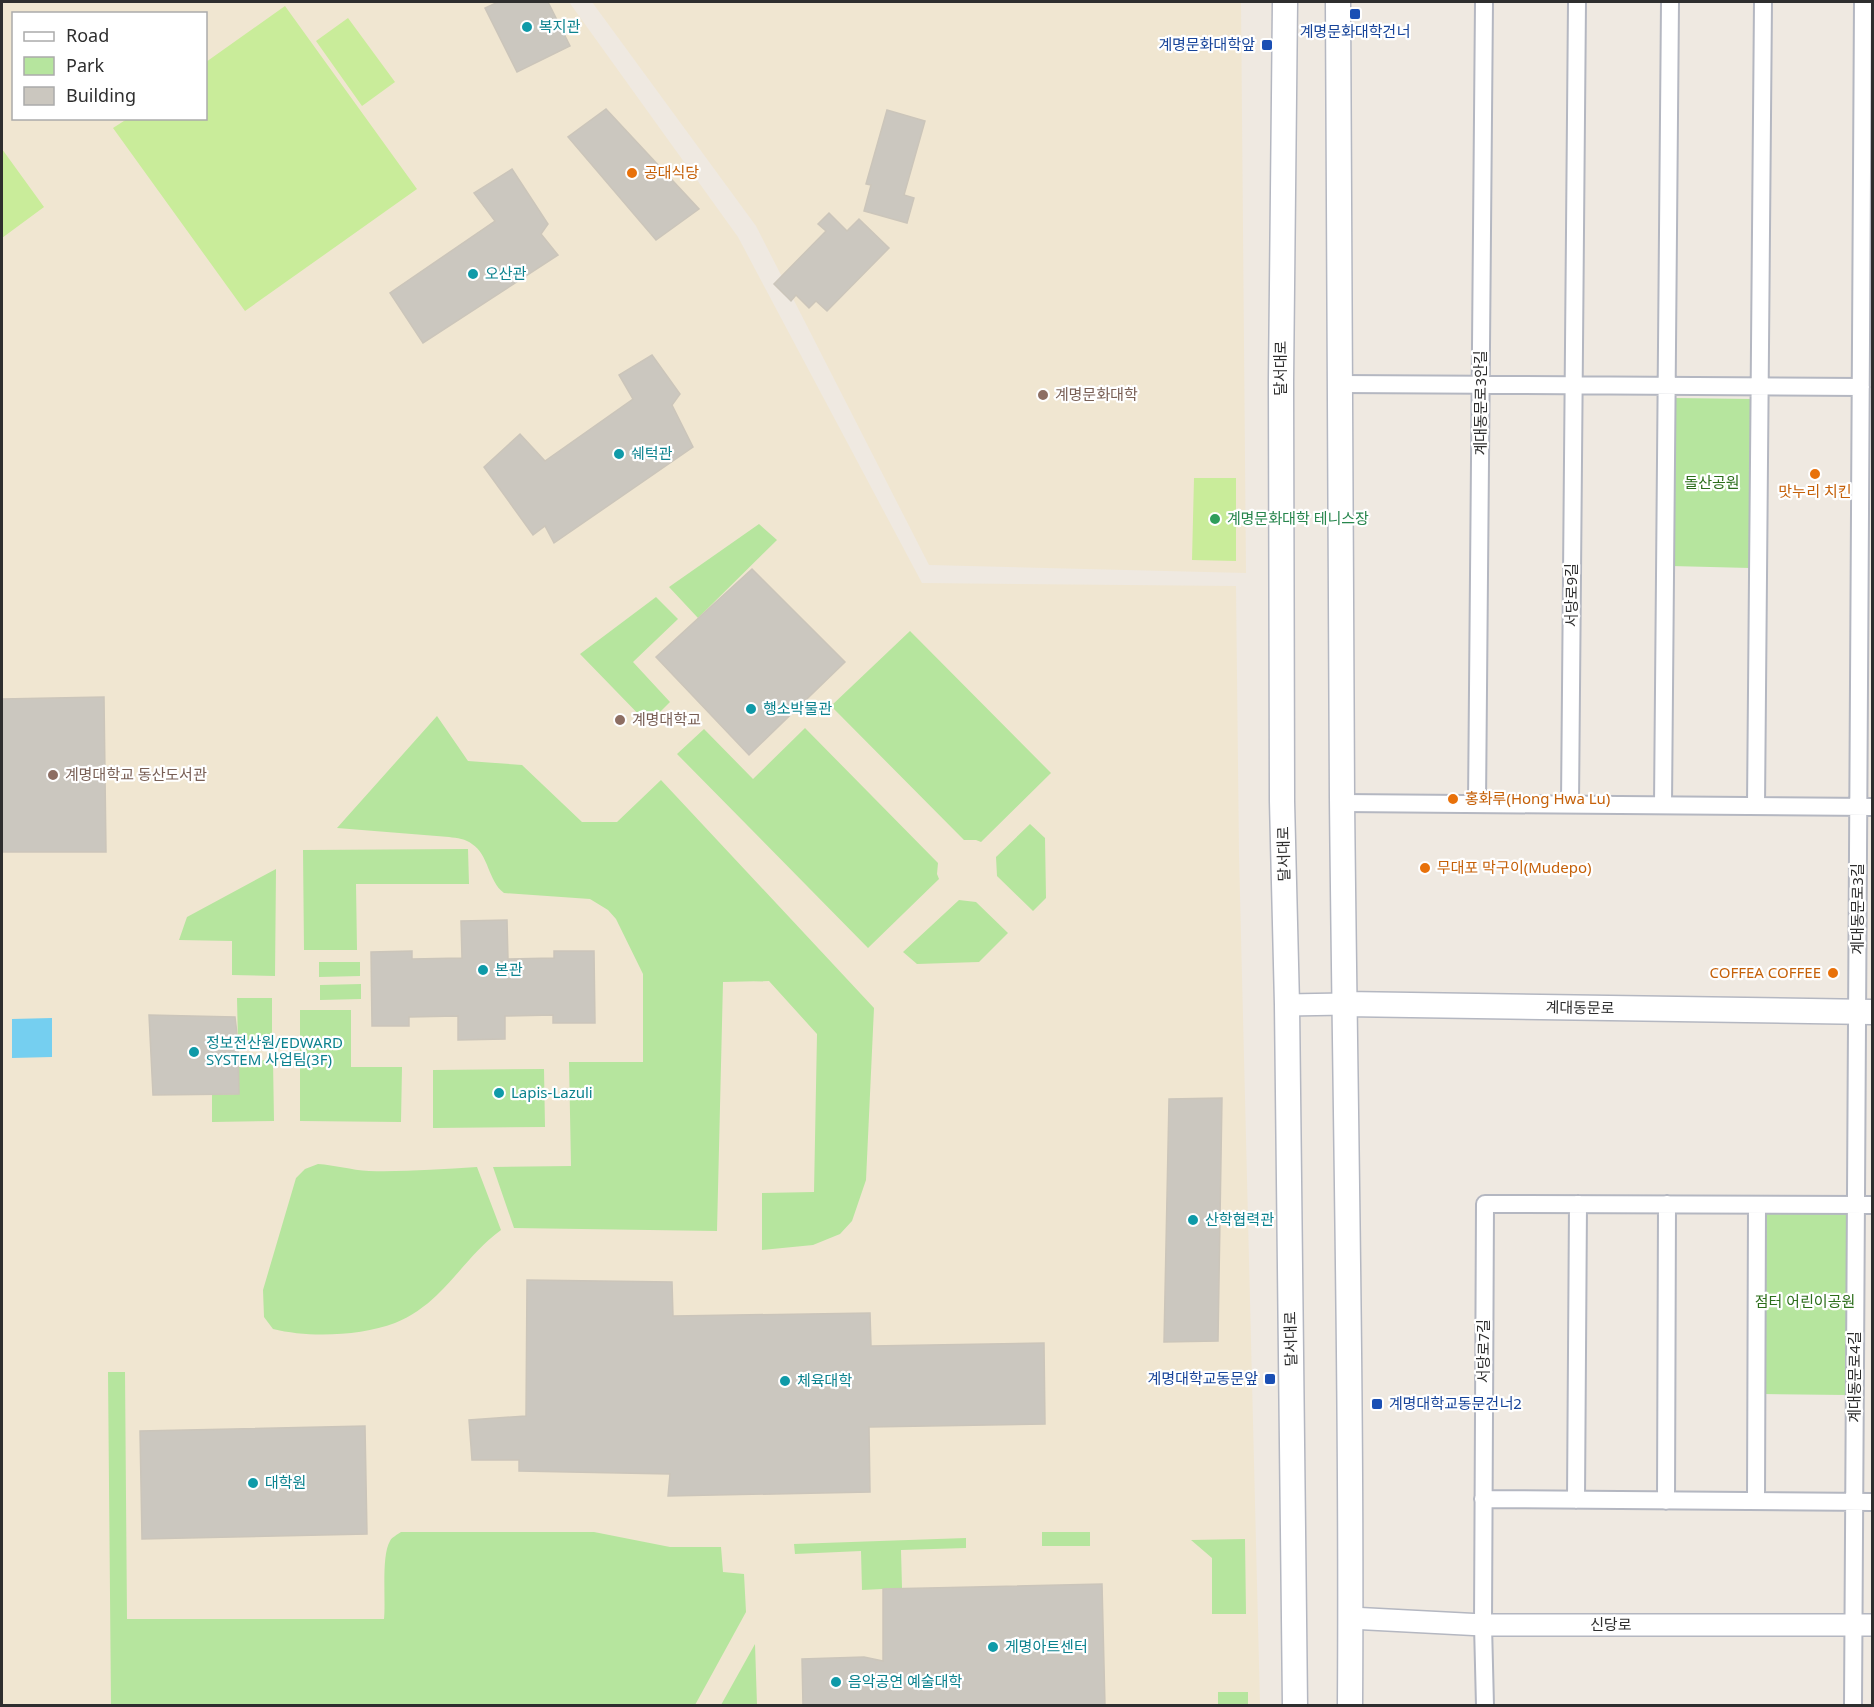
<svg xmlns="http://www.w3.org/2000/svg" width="1874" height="1707" font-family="'Noto Sans','Noto Sans KR',sans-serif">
<rect width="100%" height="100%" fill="#efe9e1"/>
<path fill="#f0e6d1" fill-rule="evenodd" d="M 2,2 L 569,2 L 738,237 L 922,583 L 1236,586 L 1239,855 L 1260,1705 L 2,1706 ZM 14,14 L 206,14 L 206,118 L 14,118 Z
M 592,2 L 1241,2 L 1246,573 L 929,565 L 756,226 Z"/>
<path fill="#b6e59e" d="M 1674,398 L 1753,399 L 1750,568 L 1671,566 Z
M 759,524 L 777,540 L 698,618 L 669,587 Z
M 656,597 L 678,619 L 633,662 L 670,702 L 648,724 L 580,654 Z
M 910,631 L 1051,773 L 981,842 L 976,840 L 964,840 L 831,706 Z
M 437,716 L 468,761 L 522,765 L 582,822 L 617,822 L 661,780 L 874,1008 L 866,1180 L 852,1221 L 840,1234 L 813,1245 L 762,1250 L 762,1193 L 814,1192 L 817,1034 L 769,981 L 723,982 L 717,1231 L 514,1228 L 493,1167 L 571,1166 L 569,1062 L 643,1062 L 643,974 L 616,919 L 608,910 L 590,899 L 504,893 C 488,881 489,855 472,844 C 466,839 457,838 449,837 L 337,828 Z
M 805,728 L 938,863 L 937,874 L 939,879 L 868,948 L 677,754 L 704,729 L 753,779 Z
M 1030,824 L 1045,838 L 1046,898 L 1033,911 L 997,876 L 996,857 Z
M 468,849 L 469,884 L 356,884 L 357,950 L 304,950 L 303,850 Z
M 276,869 L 275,976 L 232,975 L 232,941 L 179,940 L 187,917 Z
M 959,900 L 976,902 L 1008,933 L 979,962 L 917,964 L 903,952 Z
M 319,962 L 360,962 L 360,976 L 319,977 Z
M 361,984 L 361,999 L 320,1000 L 320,985 Z
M 237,998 L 272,998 L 272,1043 L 238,1043 Z
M 300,1010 L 351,1010 L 351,1067 L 402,1067 L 401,1122 L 300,1121 Z
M 273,1060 L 274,1121 L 212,1122 L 212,1095 L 239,1094 L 238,1061 Z
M 544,1069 L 545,1127 L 433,1128 L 433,1070 Z
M 318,1164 C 335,1165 351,1170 369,1171 C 405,1172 441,1169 477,1167 L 501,1230 C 474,1250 460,1273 437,1295 C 426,1306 410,1317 395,1323 C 360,1336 309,1338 273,1329 L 264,1317 L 263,1290 L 296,1178 L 305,1169 Z
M 1762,1210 L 1850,1211 L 1847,1395 L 1762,1394 Z
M 108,1372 L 125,1372 L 127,1619 L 384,1619 C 386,1600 381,1556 390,1541 C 392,1537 397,1535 401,1532 L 594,1532 L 670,1547 L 721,1547 L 723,1572 L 744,1574 L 746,1612 L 695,1705 L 111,1705 Z
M 1042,1532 L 1090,1532 L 1090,1546 L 1042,1546 Z
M 966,1538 L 966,1548 L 901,1550 L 902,1588 L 862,1590 L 861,1551 L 795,1554 L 794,1544 Z
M 1245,1539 L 1246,1614 L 1212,1614 L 1212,1558 L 1191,1540 Z
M 755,1644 L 757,1705 L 721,1705 Z
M 1218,1692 L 1248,1692 L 1248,1705 L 1218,1705 Z"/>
<path fill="#c9ec9a" d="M 285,6 L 417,189 L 245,311 L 113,128 L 127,119 L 206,118 L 206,62 Z
M 348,18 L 395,82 L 362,106 L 316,41 Z
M 2,149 L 44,207 L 2,238 Z
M 1194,478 L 1236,478 L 1236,561 L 1192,560 Z"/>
<path fill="#75cff0" d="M 52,1018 L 52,1057 L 12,1058 L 12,1019 Z"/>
<path fill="#cbc7bf" stroke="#cbc5ba" stroke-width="1.5" d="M 498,2 L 548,2 L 570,46 L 517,72 L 485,8 Z
M 606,109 L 699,209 L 656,240 L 568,137 Z
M 887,110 L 925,121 L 904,195 L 914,198 L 907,223 L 864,211 L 871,185 L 866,184 Z
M 512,169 L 548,224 L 541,234 L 558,255 L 423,343 L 390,293 L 495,221 L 474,193 Z
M 829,213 L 847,231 L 859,219 L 889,248 L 827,311 L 816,301 L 809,308 L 796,295 L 791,301 L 774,284 L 826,231 L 818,224 Z
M 652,355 L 680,394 L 672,405 L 693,447 L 554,543 L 545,526 L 533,535 L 484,467 L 520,434 L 545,461 L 633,399 L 619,375 Z
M 752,569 L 845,662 L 749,755 L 656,657 Z
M 104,697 L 106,852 L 2,852 L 2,699 Z
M 507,920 L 508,959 L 554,958 L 554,951 L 594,951 L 595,1023 L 553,1023 L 553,1015 L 505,1016 L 505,1039 L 458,1040 L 458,1016 L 409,1017 L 409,1026 L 372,1026 L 371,952 L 412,951 L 412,959 L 462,958 L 461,921 Z
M 149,1015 L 235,1017 L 238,1043 L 239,1094 L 153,1095 Z
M 1222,1098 L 1218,1341 L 1164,1342 L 1169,1099 Z
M 527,1280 L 672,1282 L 673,1316 L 870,1313 L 871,1346 L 1044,1343 L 1045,1424 L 869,1427 L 870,1492 L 668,1496 L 670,1474 L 519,1471 L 519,1460 L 472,1460 L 469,1420 L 526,1416 Z
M 365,1426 L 367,1534 L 142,1539 L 140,1431 Z
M 1102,1584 L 1105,1706 L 803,1706 L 802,1659 L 864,1657 L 883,1661 L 883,1589 Z"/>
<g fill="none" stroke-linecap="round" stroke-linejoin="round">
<defs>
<path id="minor" d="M 1339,384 L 1861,387
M 1342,803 L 1872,807
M 1477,804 L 1484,2
M 1570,804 L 1577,2
M 1663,805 L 1670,2
M 1756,806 L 1763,2
M 1483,1499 L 1872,1502
M 1576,1500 L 1578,1204
M 1666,1501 L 1667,1204
M 1756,1501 L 1757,1205
M 1485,1706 L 1483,1625 L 1485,1204 L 1872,1205
M 1853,1706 L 1863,2"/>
<path id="tertiary" d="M 1287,1005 L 1345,1004
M 1350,1618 L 1483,1625 L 1872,1625"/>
<path id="secondary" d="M 1285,2 L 1281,381 L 1282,801 L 1287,1005 L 1295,1706
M 1338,2 C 1339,267 1339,532 1342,798 C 1345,1100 1352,1403 1350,1706
M 1345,1004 L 1872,1012"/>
</defs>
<use href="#minor" stroke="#b4b7c1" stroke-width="20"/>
<use href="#tertiary" stroke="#b4b7c1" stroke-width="24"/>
<use href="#secondary" stroke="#b4b7c1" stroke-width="27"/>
<use href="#minor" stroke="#fff" stroke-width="16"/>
<use href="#tertiary" stroke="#fff" stroke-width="21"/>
<use href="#secondary" stroke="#fff" stroke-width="24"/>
</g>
<g fill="#1a4fb4" stroke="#fff" stroke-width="2">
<rect x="1349" y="8" width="12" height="12" rx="3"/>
<rect x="1261" y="39" width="12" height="12" rx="3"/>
<rect x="1264" y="1373" width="12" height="12" rx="3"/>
<rect x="1371" y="1398" width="12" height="12" rx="3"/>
</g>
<g fill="#0f9aa8" stroke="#fff" stroke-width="2">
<circle cx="527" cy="27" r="6"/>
<circle cx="473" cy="274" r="6"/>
<circle cx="619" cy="454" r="6"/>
<circle cx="751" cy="709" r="6"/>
<circle cx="483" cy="970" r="6"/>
<circle cx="194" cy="1052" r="6"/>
<circle cx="499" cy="1093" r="6"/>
<circle cx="1193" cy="1220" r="6"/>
<circle cx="785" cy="1381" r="6"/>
<circle cx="253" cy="1483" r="6"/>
<circle cx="993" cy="1647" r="6"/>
<circle cx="836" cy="1682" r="6"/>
</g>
<g fill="#e8710a" stroke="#fff" stroke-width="2">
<circle cx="632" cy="173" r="6"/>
<circle cx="1815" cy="474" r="6"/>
<circle cx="1453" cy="799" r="6"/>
<circle cx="1425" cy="868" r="6"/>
<circle cx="1833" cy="973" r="6"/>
</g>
<g fill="#8d6e63" stroke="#fff" stroke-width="2">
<circle cx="1043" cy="395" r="6"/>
<circle cx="620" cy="720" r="6"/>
<circle cx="53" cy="775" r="6"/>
</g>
<circle fill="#2e9e5b" stroke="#fff" stroke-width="2" cx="1215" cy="519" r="6"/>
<g text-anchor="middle" stroke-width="4.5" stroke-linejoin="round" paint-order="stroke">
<g font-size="15" fill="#0d838f" stroke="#fff" text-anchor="start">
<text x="539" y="32">복지관</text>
<text x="485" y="279">오산관</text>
<text x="631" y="459">쉐턱관</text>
<text x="763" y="714">행소박물관</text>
<text x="495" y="975">본관</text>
<text x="206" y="1048">정보전산원/EDWARD<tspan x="206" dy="17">SYSTEM 사업팀(3F)</tspan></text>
<text x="511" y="1098">Lapis-Lazuli</text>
<text x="1205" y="1225">산학협력관</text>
<text x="797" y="1386">체육대학</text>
<text x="265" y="1488">대학원</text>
<text x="1005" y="1652">게명아트센터</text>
<text x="848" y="1687">음악공연 예술대학</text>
</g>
<g font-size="15" fill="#164399" stroke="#fff" text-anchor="end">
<text x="1355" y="37" text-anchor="middle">계명문화대학건너</text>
<text x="1255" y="50">계명문화대학앞</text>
<text x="1258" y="1384">계명대학교동문앞</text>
<text x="1389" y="1409" text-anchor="start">계명대학교동문건너2</text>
</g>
<g font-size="15" fill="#c56008" stroke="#fff" text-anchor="start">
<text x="644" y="178">공대식당</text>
<text x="1815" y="497" text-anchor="middle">맛누리 치킨</text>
<text x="1465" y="804">홍화루(Hong Hwa Lu)</text>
<text x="1437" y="873">무대포 막구이(Mudepo)</text>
<text x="1821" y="978" text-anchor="end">COFFEA COFFEE</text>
</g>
<g font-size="15" fill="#2e2e2e" stroke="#fff">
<text transform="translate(1281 368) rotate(-90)" y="5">달서대로</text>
<text transform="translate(1481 403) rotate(-90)" y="5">계대동문로3안길</text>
<text transform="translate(1572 595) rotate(-90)" y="5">서당로9길</text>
<text transform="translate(1284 854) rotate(-91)" y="5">달서대로</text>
<text transform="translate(1858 909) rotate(-90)" y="5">계대동문로3길</text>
<text transform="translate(1580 1008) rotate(1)" y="5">계대동문로</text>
<text transform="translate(1291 1339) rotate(-91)" y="5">달서대로</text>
<text transform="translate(1484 1351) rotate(-90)" y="5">서당로7길</text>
<text transform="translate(1855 1377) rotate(-90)" y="5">계대동문로4길</text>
<text x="1611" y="1630">신당로</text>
</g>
<g font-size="15" fill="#785e54" stroke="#fff" text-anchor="start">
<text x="1055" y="400">계명문화대학</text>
<text x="632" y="725">계명대학교</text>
<text x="65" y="780">계명대학교 동산도서관</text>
</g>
<g font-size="15" fill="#2c6e1b" stroke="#fff">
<text x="1712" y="488">돌산공원</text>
<text x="1805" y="1307">점터 어린이공원</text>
</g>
<g font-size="15" fill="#27864d" stroke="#fff" text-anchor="start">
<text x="1227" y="524">계명문화대학 테니스장</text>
</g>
</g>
<rect width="1874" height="1707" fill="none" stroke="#2e2e2e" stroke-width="6"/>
<rect x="12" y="12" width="195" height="108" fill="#ffffff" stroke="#ababab" stroke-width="1.5"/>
<rect x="24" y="32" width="30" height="9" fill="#ffffff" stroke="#ababab" stroke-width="1.5"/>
<text x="66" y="42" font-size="18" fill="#2e2e2e">Road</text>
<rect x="24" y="57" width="30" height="18" fill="#b6e59e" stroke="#ababab" stroke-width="1.5"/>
<text x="66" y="72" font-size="18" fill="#2e2e2e">Park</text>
<rect x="24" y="87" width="30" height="18" fill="#cbc7bf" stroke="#ababab" stroke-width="1.5"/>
<text x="66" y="102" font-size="18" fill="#2e2e2e">Building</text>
</svg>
